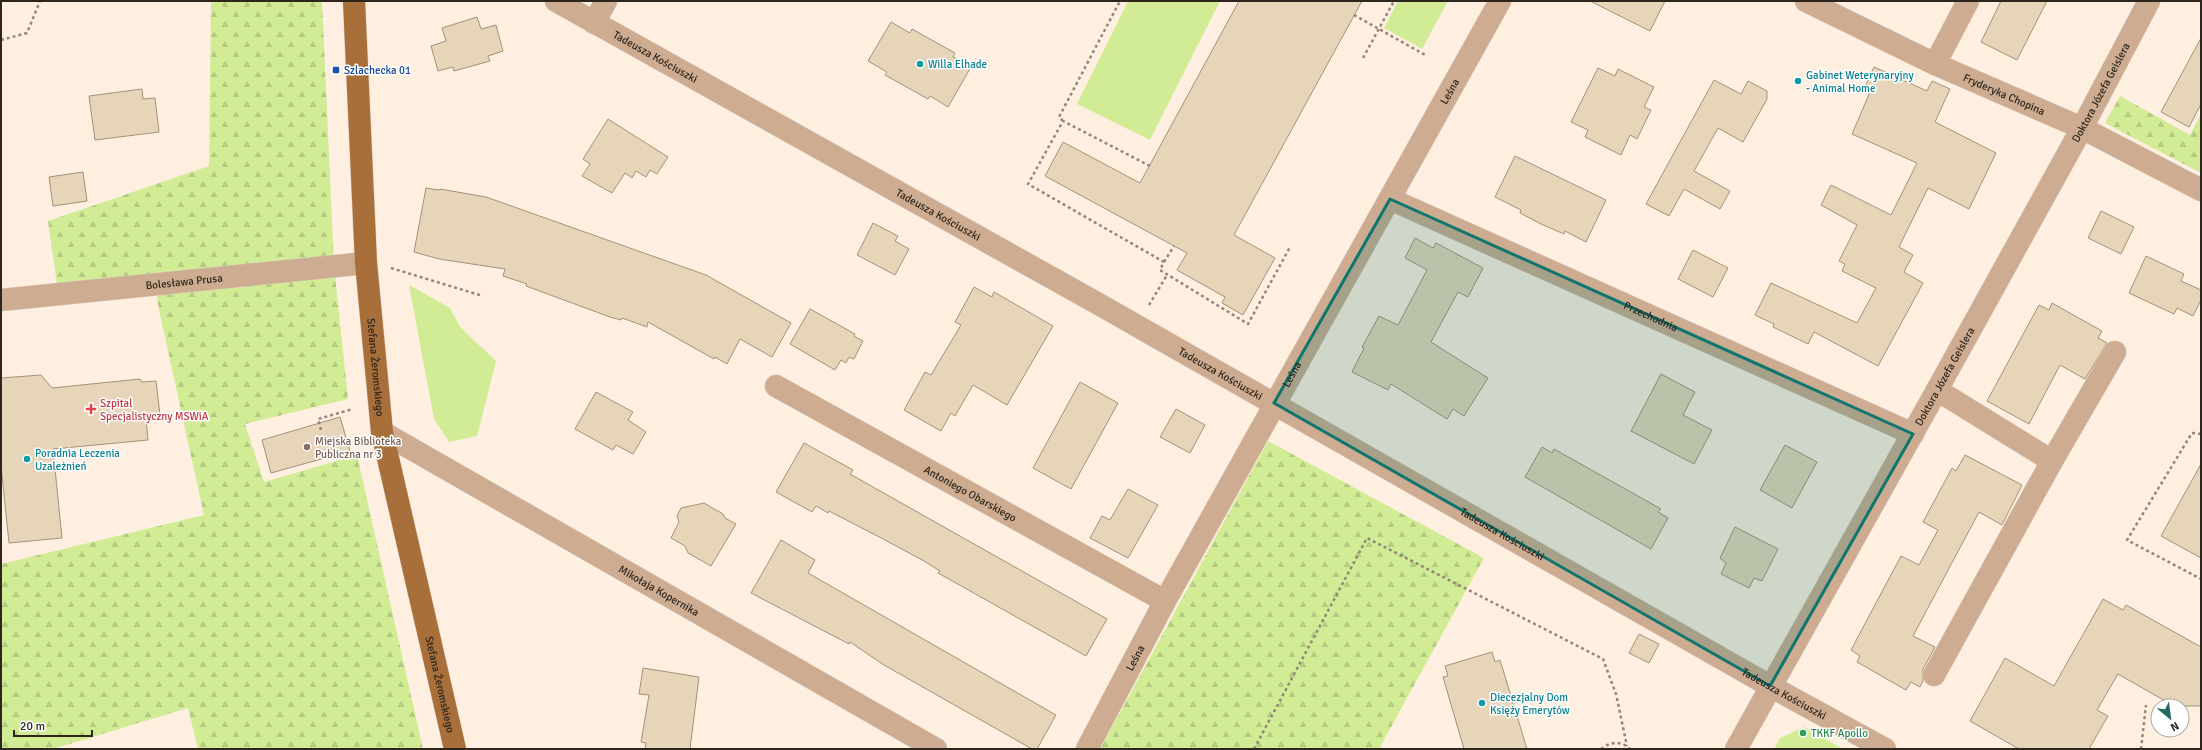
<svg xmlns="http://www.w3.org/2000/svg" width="2202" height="750" font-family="Signika,sans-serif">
<defs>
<pattern id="forest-firs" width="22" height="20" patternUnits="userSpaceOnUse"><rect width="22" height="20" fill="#d1ec95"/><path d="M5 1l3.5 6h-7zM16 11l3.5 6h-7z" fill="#b4ca80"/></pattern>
</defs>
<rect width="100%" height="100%" fill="#ffefe1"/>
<path fill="url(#forest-firs)" d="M 211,1 L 322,1 L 334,266 L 348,399 L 245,424 L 264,482 L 357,455 L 423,749 L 198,749 L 188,708 L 53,749 L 1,749 L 1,564 L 204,515 L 159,310 L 154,277 L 57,284 L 48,221 L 209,166 Z
M 2120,96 L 2190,135 L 2201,114 L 2201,173 L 2105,123 Z
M 1268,441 L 1484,558 L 1379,749 L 1100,749 Z"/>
<path fill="#d1ec95" d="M 1128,1 L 1220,1 L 1150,140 L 1077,104 Z
M 1398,1 L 1448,1 L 1422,49 L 1384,28 Z
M 409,285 L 450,308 L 460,327 L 496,361 L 477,436 L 449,442 L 434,419 Z
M 1804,727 L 1843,749 L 1774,749 L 1780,738 Z"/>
<path fill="#e7d5b9" stroke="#a39278" d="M 1239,1 L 1362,1 L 1234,235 L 1275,258 L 1243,315 L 1222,303 L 1225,297 L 1177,270 L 1187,253 L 1045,176 L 1063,142 L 1140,183 Z
M 1590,1 L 1665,1 L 1650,31 Z
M 2001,1 L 2047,1 L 2017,60 L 1981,42 Z
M 477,17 L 481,29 L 496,25 L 503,51 L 488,56 L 490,61 L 454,71 L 453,67 L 438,71 L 431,46 L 446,41 L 442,28 Z
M 891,22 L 910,33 L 912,29 L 955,53 L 953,57 L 971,67 L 948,107 L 930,96 L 928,99 L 885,75 L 887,72 L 868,61 Z
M 2201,38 L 2201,104 L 2189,127 L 2161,112 Z
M 1874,67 L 1927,91 L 1932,81 L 1950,89 L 1935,122 L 1996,153 L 1969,209 L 1928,188 L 1899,247 L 1913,255 L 1904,272 L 1923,283 L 1878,366 L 1814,332 L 1808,344 L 1773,327 L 1774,324 L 1755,315 L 1771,283 L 1857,323 L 1876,288 L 1842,271 L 1845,264 L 1839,261 L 1857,225 L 1821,205 L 1831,185 L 1891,215 L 1917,163 L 1852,134 L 1870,92 L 1864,89 Z
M 1598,68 L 1615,76 L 1618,69 L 1654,87 L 1644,107 L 1651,110 L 1637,139 L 1630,135 L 1621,155 L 1585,137 L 1588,130 L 1571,122 Z
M 1714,80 L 1741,94 L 1748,81 L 1767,91 L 1767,99 L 1743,142 L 1718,128 L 1694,171 L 1730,191 L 1720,209 L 1684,189 L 1669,216 L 1646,204 Z
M 142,89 L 143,99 L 155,98 L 159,132 L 95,140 L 89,96 Z
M 608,119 L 668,157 L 657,174 L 650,170 L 646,177 L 636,171 L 632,178 L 625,173 L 612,193 L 582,176 L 590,164 L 583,159 Z
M 1515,156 L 1606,200 L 1586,242 L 1565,231 L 1564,234 L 1541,224 L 1520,213 L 1521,210 L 1495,197 Z
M 83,172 L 87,201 L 53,206 L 49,177 Z
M 426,188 L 439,190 L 440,189 L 486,197 L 706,275 L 791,323 L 772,357 L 740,339 L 727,364 L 715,357 L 714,359 L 648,322 L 647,327 L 622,318 L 621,320 L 610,317 L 526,286 L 527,284 L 503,276 L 505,269 L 439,259 L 414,252 Z
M 2101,211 L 2134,227 L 2121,254 L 2088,238 Z
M 873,223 L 898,236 L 895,241 L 909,249 L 895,275 L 857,255 Z
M 1415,238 L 1433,248 L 1436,243 L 1483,268 L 1468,297 L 1458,292 L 1431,342 L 1488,378 L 1464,416 L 1453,409 L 1447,419 L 1391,384 L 1388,390 L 1352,372 L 1364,348 L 1362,347 L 1379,316 L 1398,325 L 1427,270 L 1405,258 Z
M 1693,250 L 1728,268 L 1713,297 L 1678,279 Z
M 2146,256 L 2184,274 L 2181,281 L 2201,290 L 2201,300 L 2193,316 L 2177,308 L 2174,314 L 2129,293 Z
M 974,287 L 992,297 L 994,292 L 1053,326 L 1007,405 L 973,385 L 955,416 L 951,413 L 941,431 L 904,410 L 925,372 L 931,375 L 961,325 L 955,322 Z
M 2052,303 L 2102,331 L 2098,338 L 2107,343 L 2085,379 L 2060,365 L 2029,424 L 1987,401 L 2039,305 L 2049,310 Z
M 810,309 L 855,334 L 854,336 L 863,341 L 854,359 L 849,357 L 846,363 L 841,360 L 835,370 L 790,344 Z
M 1661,374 L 1695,392 L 1683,415 L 1712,430 L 1694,464 L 1631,431 Z
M 41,375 L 52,388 L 140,379 L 142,382 L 156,381 L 160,415 L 146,417 L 148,440 L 53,449 L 62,538 L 9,543 L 1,465 L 1,378 Z
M 1080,382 L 1118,403 L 1071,489 L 1033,468 Z
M 596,392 L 633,412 L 628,420 L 646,432 L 633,454 L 616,445 L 613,450 L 575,429 Z
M 1176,409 L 1205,425 L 1190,453 L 1160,437 Z
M 340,417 L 350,451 L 271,473 L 262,440 Z
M 804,443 L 853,470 L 850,474 L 1107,619 L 1086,656 L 938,573 L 940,571 L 924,561 L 885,540 L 829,511 L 828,513 L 816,506 L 812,512 L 776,492 Z
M 1785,445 L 1817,462 L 1792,508 L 1760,490 Z
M 1542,447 L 1552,453 L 1554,449 L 1661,509 L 1658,512 L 1668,518 L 1651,549 L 1525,477 Z
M 1965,455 L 2022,485 L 2002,525 L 1979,512 L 1913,636 L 1935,647 L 1923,669 L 1923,681 L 1920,687 L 1911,682 L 1906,690 L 1857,662 L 1860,656 L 1851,650 L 1901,556 L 1919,565 L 1938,530 L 1923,522 L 1952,468 L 1956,471 Z
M 2201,464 L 2201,558 L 2161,536 Z
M 1128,489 L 1158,505 L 1128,558 L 1090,538 L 1102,516 L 1110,520 Z
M 704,503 L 723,514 L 725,518 L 736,524 L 711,566 L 688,553 L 685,546 L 671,538 L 679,522 L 677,516 L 681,508 Z
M 1735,527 L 1778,549 L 1762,581 L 1754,578 L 1749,588 L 1721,574 L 1726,563 L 1720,558 Z
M 781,540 L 815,560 L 808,573 L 1056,715 L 1037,749 L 1032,749 L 884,665 L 850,642 L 849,644 L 751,593 Z
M 2103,599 L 2123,610 L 2126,605 L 2201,647 L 2201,706 L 2174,706 L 2118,674 L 2097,710 L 2108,716 L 2089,749 L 2019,749 L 1970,721 L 2005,658 L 2054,686 Z
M 1639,634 L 1659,644 L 1649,663 L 1629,653 Z
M 1492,652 L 1495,662 L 1500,660 L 1527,749 L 1464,749 L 1443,677 L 1448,676 L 1445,666 Z
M 643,668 L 699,677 L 690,749 L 645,749 L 646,743 L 641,742 L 649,695 L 639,694 Z"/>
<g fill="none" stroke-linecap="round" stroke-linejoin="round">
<defs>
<g id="minor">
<path id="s1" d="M 556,1 L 1095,302 L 1770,686 L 1885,749"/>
<path id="s2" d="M 1806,1 L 1935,64 L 2082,128 L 2201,190"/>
<path d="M 594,23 L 606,1"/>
<path d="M 1935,64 L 1968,1"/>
<path id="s3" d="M 1390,199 L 1913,434"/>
<path id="s4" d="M 1,300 L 366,263"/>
<path id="s5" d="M 776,386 L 1165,601"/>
<path d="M 1937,390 L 2052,461 L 2115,352"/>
<path id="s6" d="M 382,432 L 936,749"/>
<path d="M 1934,675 L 2052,461"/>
<path id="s7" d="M 1087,749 L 1165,601 L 1500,1"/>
<path id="s8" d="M 1736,749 L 1937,390 L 2082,128 L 2149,1"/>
</g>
<g id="major">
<path id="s9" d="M 354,1 L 366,263 L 382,432 L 455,749"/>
</g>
</defs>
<use href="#minor" stroke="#d9cbbe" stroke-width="23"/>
<use href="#major" stroke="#d9cbbe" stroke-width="23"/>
<path stroke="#93867b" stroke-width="2.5" stroke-dasharray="3 3" stroke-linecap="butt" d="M 1354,15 L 1427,56
M 1,40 L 27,33 L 40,1
M 1363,58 L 1394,1
M 1063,121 L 1059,117 L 1120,1
M 1150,166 L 1063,121 L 1028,184 L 1164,262 L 1160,270 L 1248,324 L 1290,247
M 1164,262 L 1174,246
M 391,268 L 483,296
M 1149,305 L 1167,275
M 321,430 L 318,419 L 353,409
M 2201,434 L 2192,433 L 2127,540 L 2201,579
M 1254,749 L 1367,538 L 1603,659 L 1616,694 L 1627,746
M 1601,749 C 1610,742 1621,740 1630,749
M 2141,749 L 2146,705"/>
<use href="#minor" stroke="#cdac91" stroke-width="22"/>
<use href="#major" stroke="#a96f3a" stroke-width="22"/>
</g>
<path fill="#0f766e" fill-opacity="0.2" stroke="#0f766e" stroke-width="3" stroke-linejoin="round" d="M 1390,199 L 1913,434 L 1770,686 L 1274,403 Z"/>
<g fill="#0f9aa8" stroke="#fff" stroke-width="1.5">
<circle cx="920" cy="64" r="4"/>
<circle cx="1798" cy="81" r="4"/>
<circle cx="27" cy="459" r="4"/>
<circle cx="1482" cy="703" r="4"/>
</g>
<rect fill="#1a4fb4" stroke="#fff" stroke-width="1.5" x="332" y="66" width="8" height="8" rx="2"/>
<path fill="#e0444e" stroke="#fff" stroke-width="1.5" d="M89 403h4v4h4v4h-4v4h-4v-4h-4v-4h4z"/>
<circle fill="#8d6e63" stroke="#fff" stroke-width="1.5" cx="307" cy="447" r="4"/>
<circle fill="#2e9e5b" stroke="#fff" stroke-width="1.5" cx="1803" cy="733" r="4"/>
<g text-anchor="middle" stroke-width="3" stroke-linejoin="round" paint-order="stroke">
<g font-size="11" fill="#2e251c" stroke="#fff">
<text dy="4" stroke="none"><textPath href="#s1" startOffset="114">Tadeusza Kościuszki</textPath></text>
<text dy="4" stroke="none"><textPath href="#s7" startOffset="751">Leśna</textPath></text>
<text dy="4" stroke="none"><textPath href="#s8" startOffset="751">Doktora Józefa Geislera</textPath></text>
<text dy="4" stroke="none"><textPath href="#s2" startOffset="219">Fryderyka Chopina</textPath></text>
<text dy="4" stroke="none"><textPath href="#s1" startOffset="438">Tadeusza Kościuszki</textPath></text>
<text dy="4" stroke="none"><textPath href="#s4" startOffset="184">Bolesława Prusa</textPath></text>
<text dy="4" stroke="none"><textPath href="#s3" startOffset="286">Przechodnia</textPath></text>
<text dy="4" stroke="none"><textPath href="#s9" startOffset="367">Stefana Żeromskiego</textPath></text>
<text dy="4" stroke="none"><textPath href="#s7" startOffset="427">Leśna</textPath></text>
<text dy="4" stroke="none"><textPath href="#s1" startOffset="762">Tadeusza Kościuszki</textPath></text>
<text dy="4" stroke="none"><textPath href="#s8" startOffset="427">Doktora Józefa Geislera</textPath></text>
<text dy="4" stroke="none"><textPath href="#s5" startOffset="222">Antoniego Obarskiego</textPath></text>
<text dy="4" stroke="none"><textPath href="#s1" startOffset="1086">Tadeusza Kościuszki</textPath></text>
<text dy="4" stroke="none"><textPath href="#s6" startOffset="319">Mikołaja Kopernika</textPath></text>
<text dy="4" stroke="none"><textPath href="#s7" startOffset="103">Leśna</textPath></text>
<text dy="4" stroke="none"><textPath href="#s9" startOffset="691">Stefana Żeromskiego</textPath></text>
<text dy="4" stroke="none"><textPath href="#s1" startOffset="1410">Tadeusza Kościuszki</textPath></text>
</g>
<g font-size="11" fill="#0d838f" stroke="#fff" text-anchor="start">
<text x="928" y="68">Willa Elhade</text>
<text x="1806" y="79">Gabinet Weterynaryjny<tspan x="1806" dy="13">- Animal Home</tspan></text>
<text x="35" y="457">Poradnia Leczenia<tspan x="35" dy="13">Uzależnień</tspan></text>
<text x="1490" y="701">Diecezjalny Dom<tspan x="1490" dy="13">Księży Emerytów</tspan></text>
</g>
<g font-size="11" fill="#164399" stroke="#fff" text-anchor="start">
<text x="344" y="74">Szlachecka 01</text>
</g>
<g font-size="11" fill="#be3a42" stroke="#fff" text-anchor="start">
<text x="100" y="407">Szpital<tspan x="100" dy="13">Specjalistyczny MSWiA</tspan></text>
</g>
<g font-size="11" fill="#785e54" stroke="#fff" text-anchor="start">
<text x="315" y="445">Miejska Biblioteka<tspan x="315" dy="13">Publiczna nr 3</tspan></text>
</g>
<g font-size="11" fill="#27864d" stroke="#fff" text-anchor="start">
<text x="1811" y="737">TKKF Apollo</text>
</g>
</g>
<rect width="2202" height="750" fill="none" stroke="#2e251c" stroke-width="4"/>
<g transform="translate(2170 718) rotate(151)"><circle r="19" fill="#ffffff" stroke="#aba8a4"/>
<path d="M0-3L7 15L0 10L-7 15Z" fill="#216960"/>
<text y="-6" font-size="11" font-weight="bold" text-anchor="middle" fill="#2e251c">N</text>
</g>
<path d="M14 730v6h78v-6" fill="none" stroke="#2e251c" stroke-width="2"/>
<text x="20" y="730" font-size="12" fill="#2e251c" stroke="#ffffff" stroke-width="3" paint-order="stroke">20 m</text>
</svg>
